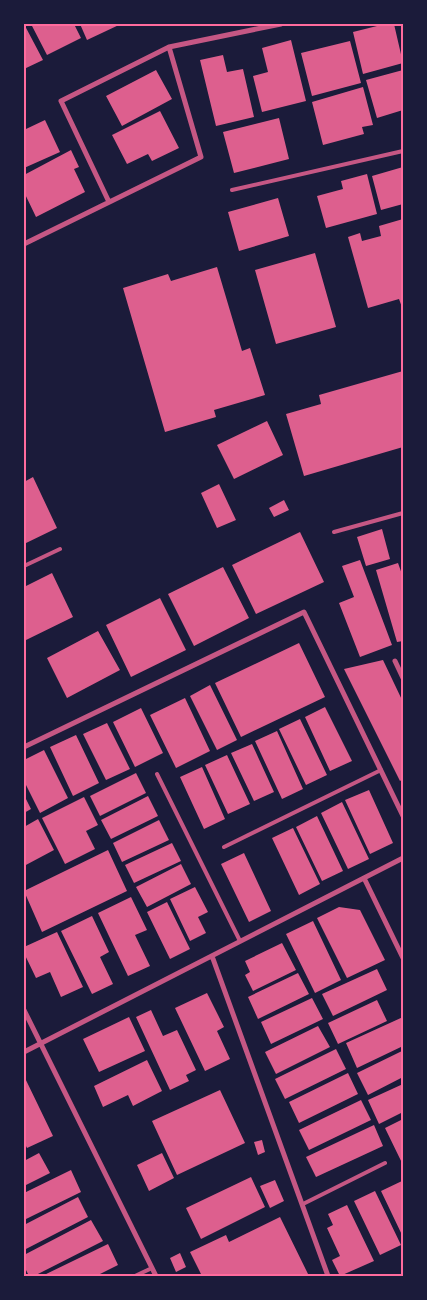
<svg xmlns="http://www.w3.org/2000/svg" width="427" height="1300" font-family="'Archivo Narrow',sans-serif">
<rect width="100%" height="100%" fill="#1b1b3a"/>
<path fill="#dd5f8e" d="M 24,24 L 43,60 L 24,69 Z
M 31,24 L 74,24 L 81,38 L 47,55 Z
M 80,24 L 121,24 L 87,40 Z
M 385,24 L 394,24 L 403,63 L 363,74 L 353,32 Z
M 291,40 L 306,101 L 262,112 L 253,76 L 268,72 L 262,48 Z
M 350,41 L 361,83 L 312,96 L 301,53 Z
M 223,55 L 227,72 L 243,69 L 254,117 L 216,126 L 200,60 Z
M 156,70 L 172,99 L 122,126 L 106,96 Z
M 403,70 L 403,110 L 377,118 L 366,80 Z
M 363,87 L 373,125 L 362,127 L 364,134 L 323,145 L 312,102 Z
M 160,111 L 179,148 L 152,161 L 148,154 L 127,164 L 112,135 Z
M 279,118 L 289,159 L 234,173 L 223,132 Z
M 45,120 L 60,152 L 24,168 L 24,124 L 26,129 Z
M 71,150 L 79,167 L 74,169 L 85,192 L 36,217 L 24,192 L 24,175 Z
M 403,167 L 403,204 L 381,210 L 372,176 Z
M 367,174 L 377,214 L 326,228 L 317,196 L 343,189 L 341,181 Z
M 278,198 L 289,236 L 239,251 L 228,212 Z
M 403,219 L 403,310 L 399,299 L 368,308 L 348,237 L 360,233 L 362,241 L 381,236 L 379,226 Z
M 315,253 L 336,327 L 276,344 L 255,270 Z
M 217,267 L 242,351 L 250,348 L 265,395 L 214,410 L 216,417 L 165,432 L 123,288 L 168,274 L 171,281 Z
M 403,371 L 403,447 L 304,476 L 286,414 L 321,404 L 319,395 Z
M 267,421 L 283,455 L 234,479 L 217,445 Z
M 33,477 L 57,528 L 24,544 L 24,482 Z
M 219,484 L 236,520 L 217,528 L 201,493 Z
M 284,500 L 289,510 L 274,517 L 269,508 Z
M 382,529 L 390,559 L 366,566 L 357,537 Z
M 300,532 L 324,582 L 256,614 L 232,565 Z
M 360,560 L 392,645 L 360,657 L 339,603 L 354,597 L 342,566 Z
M 398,563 L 403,577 L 403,641 L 397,642 L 376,570 Z
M 223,567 L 249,618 L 194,646 L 168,594 Z
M 52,573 L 73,617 L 24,641 L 24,587 Z
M 160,598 L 186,650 L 131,677 L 106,625 Z
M 98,631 L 120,670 L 67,698 L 47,658 Z
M 299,643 L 325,697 L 241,737 L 215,683 Z
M 383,660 L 403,702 L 403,779 L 400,781 L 344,669 Z
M 210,685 L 237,740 L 217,750 L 190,696 Z
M 185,698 L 210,751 L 176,768 L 150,715 Z
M 325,707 L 352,761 L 330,771 L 305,717 Z
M 141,708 L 163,753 L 135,767 L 113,722 Z
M 300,719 L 327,775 L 306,785 L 279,729 Z
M 107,723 L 130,769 L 106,780 L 83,734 Z
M 277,731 L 303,789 L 282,799 L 255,741 Z
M 76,735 L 99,783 L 73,796 L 50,747 Z
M 252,744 L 274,792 L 254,801 L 231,753 Z
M 44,750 L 68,798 L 40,813 L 24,781 L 24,760 Z
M 227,755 L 250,804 L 228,814 L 205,765 Z
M 202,767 L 225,819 L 204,829 L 180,777 Z
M 136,773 L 146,793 L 100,816 L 90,796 Z
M 369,790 L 393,843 L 370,854 L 345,800 Z
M 24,795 L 31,809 L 24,813 Z
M 148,796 L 158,816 L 111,839 L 101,820 Z
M 84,797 L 98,825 L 86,831 L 95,849 L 65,864 L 42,818 Z
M 342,802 L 369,859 L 348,869 L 321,813 Z
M 317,816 L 343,871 L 322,881 L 296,827 Z
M 38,819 L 54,850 L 24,866 L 24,827 Z
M 159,820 L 169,840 L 122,862 L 113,843 Z
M 293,828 L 320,884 L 299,895 L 272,838 Z
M 172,843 L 181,861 L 134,883 L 125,865 Z
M 108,850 L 127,891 L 42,932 L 24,891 Z
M 244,853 L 271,911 L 249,922 L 221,864 Z
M 181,864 L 191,884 L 147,907 L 136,887 Z
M 195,887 L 208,912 L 198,917 L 206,933 L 190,941 L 170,899 Z
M 131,897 L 147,930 L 135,935 L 150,966 L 128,976 L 98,913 Z
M 167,902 L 190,949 L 170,959 L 147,912 Z
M 339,907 L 360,910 L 385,960 L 347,978 L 317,918 Z
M 92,916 L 109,952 L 100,957 L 113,984 L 92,994 L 61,931 Z
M 313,921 L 341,980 L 315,993 L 286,934 Z
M 57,932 L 83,987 L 61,997 L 50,972 L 36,978 L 24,953 L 24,947 Z
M 282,943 L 296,970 L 253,991 L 245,975 L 250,972 L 245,961 Z
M 377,969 L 387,990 L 333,1016 L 322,994 Z
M 298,973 L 309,994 L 258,1019 L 248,997 Z
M 207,993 L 224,1027 L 217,1031 L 230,1059 L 205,1071 L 175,1008 Z
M 312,998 L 323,1019 L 271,1044 L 261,1022 Z
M 377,1000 L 387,1021 L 338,1044 L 328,1023 Z
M 151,1010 L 163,1036 L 177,1030 L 196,1070 L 186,1075 L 189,1081 L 170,1090 L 136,1017 Z
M 129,1017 L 145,1051 L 99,1072 L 83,1039 Z
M 403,1017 L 403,1046 L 357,1068 L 346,1043 Z
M 318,1026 L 330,1047 L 276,1074 L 265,1052 Z
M 336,1049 L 346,1069 L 285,1099 L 275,1079 Z
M 402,1051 L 403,1077 L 368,1095 L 357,1073 Z
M 147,1060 L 162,1091 L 133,1106 L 128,1095 L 103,1107 L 94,1086 Z
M 348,1073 L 358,1094 L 299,1123 L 289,1102 Z
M 24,1076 L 53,1136 L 27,1148 L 24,1142 Z
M 403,1084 L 403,1112 L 379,1124 L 368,1100 Z
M 220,1090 L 245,1143 L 177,1175 L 152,1121 Z
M 361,1100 L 371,1120 L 309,1150 L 299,1130 Z
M 403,1119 L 403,1165 L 385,1128 Z
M 374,1125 L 383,1146 L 316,1177 L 306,1157 Z
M 262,1140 L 265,1152 L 258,1155 L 254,1142 Z
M 39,1153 L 50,1173 L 24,1186 L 24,1161 Z
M 162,1153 L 174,1178 L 149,1191 L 137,1165 Z
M 71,1170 L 81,1192 L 24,1220 L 24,1193 Z
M 251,1177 L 265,1207 L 201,1239 L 186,1208 Z
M 275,1180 L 284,1201 L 270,1208 L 260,1186 Z
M 402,1181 L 403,1184 L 403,1237 L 381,1191 Z
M 375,1191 L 401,1245 L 380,1255 L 354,1201 Z
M 78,1197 L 88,1217 L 24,1250 L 24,1225 Z
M 347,1205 L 374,1261 L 340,1276 L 332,1260 L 340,1256 L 327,1228 L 333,1225 L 328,1214 Z
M 280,1217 L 309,1276 L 202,1276 L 190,1252 L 226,1235 L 229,1242 Z
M 91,1220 L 103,1241 L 34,1276 L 29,1276 L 24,1266 L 24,1255 Z
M 108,1244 L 118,1265 L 96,1276 L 42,1276 Z
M 180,1253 L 186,1267 L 176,1272 L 170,1258 Z"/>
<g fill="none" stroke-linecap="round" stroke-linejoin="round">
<path stroke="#c65784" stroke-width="4" d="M 232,190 L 403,151
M 334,532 L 403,513
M 24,566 L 60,549
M 157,774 L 240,941
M 224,847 L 381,770
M 303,1204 L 385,1163
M 135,1276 L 152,1268"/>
<path stroke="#c65784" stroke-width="5" d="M 109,202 L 61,101 L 169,47
M 24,244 L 201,157 L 169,47 L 281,24
M 395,661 L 403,678
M 24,747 L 304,612 L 403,816
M 364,878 L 403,958
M 212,956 L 328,1276
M 24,1010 L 156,1276
M 24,1052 L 403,858"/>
</g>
<rect width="427" height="1300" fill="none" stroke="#1b1b3a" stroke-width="50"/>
<rect x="25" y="25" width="377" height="1250" fill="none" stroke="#ff6b9d" stroke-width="2"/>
</svg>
